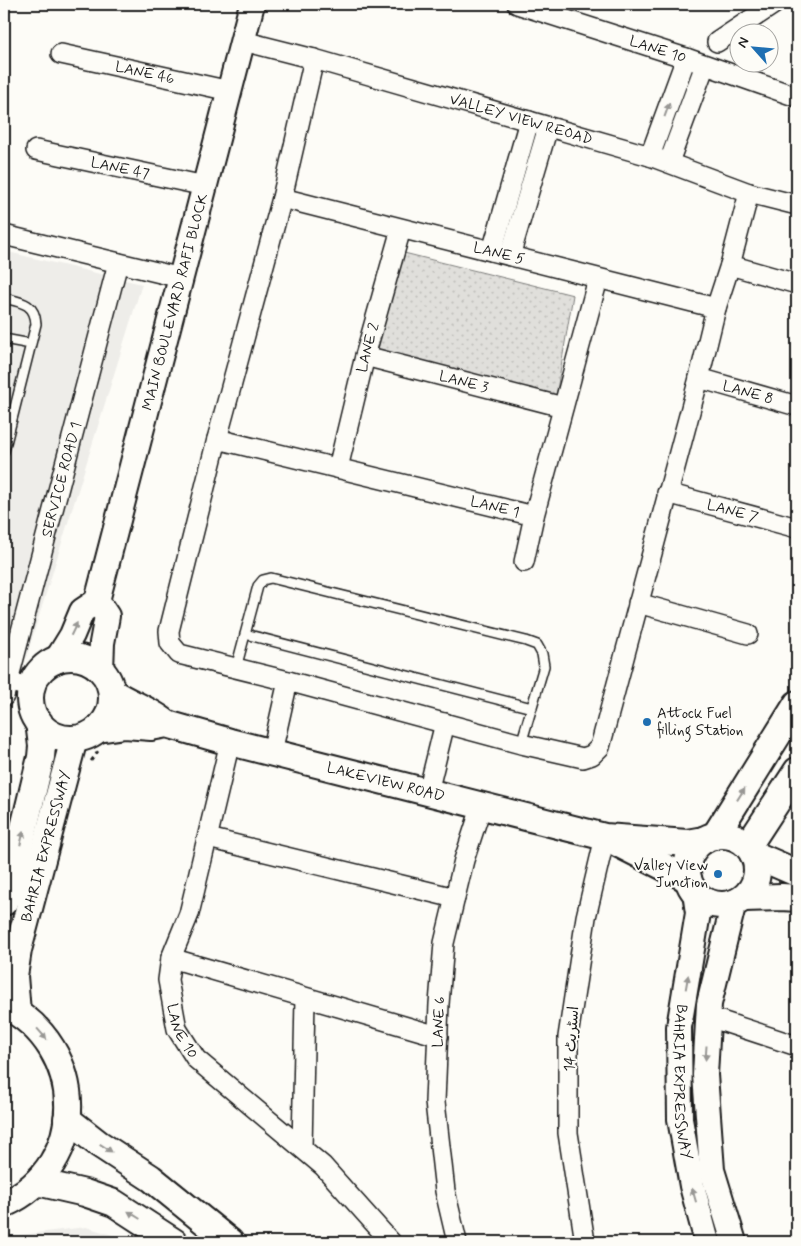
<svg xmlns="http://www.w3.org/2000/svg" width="801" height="1246" font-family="Mynerve,'Playpen Sans Arabic',sans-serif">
<defs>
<pattern id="park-dots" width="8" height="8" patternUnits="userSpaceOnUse" patternTransform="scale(1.25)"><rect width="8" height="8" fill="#e0dfdb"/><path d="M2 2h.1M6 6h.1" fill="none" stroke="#c0bfbb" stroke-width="1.8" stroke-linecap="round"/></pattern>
</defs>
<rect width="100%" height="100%" fill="#fdfcf7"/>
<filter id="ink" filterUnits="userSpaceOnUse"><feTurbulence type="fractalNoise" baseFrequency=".02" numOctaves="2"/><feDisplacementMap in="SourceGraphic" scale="10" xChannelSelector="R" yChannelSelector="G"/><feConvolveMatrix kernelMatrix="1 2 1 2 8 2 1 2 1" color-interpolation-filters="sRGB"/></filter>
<g filter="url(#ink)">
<path fill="#eeede9" d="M 4,251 L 142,284 L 4,729 Z
M 86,1227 L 119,1237 L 127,1242 L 4,1242 L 4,1237 Z"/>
<path fill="url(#park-dots)" stroke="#7e7e7c" d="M 396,251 L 573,295 L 555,402 L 369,353 Z"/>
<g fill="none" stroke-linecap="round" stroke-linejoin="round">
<defs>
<path id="service" d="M 4,298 C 21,302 35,303 36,324 L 4,451
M 4,339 L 31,344
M 245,634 L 532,708
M 236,668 L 258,586 L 263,580 L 271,578 L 526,641 L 537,645 L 542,654 L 544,666 L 521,744"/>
<g id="minor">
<path id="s1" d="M 517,4 L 686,58 L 797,97"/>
<path id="s2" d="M 243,41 L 314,59 L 650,156 L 749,193 L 797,205"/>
<path d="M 717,42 L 774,4"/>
<path id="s3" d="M 61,54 L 230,91"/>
<path d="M 314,59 L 282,198 L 217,439 L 169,631 L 170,643 L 179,654 L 288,681 L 521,744 L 583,758 L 592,755 L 600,747 L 699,378 L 716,308 L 730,265 L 749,193"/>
<path id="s4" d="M 36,150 L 205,186"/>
<path d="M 650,156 L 686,58"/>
<path d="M 669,162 L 705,65"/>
<path id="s5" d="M 282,198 L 716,308"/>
<path d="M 4,235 L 181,278"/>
<path d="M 492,251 L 529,121"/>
<path d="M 510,256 L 548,127"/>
<path d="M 730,265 L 797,284"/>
<path id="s6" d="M 365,356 L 563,407"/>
<path id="s7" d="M 699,378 L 797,406"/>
<path id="s8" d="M 217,439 L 534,516 L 598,279"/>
<path id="s9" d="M 338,468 L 365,356 L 401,229"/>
<path id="s10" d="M 667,493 L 797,528"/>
<path d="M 524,562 L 534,516"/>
<path d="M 638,603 L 748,634"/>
<path d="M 4,681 L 32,687"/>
<path id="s11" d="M 4,696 L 118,263"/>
<path id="s12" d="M 230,742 L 189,914 L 171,958 L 168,980 L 177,1029 L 196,1059 L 323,1166 L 391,1242"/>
<path d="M 272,752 L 288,681"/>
<path d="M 428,792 L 445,723"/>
<path d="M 208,838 L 455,898"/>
<path d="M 171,958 L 438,1036"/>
<path d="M 709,1017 L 797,1046"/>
<path d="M 302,1148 L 305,998"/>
<path id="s13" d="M 457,1242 L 445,1191 L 435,1102 L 439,1004 L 444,943 L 464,860 L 482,805"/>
<path d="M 585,1242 L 568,1133 L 568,1037 L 586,917 L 605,837"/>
</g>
<g id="tertiary">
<path id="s14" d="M 97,601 L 252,4"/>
<path d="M 97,601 L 107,616 L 102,643 L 101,670"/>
<path d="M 56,661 L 72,635 L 82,611 L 97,601"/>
<path id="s15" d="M 695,892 L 698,913 L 679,1027 L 680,1119 L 692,1186 L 707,1242"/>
<path d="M 734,1242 L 712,1170 L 705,1075 L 709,1004 L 734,902"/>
</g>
<g id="secondary">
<circle cx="71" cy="698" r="41"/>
<path d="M 112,692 C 130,704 153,711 167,724"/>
<path id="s16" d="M 98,729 L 125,725 L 151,727 L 167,724 L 230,742 L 605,837 L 687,843 L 704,840"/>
<circle cx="722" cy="870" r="35"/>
<path d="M 715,836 L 797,704"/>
<path d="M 619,844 L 688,879"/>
<path d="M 748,846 L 797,771"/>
<path d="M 753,854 L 797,873"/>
<path d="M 744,898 L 782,897 L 797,898"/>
<path d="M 4,902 L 10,886 L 41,757 L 42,746 L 39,722"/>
<path d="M 4,1005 C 88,1047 91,1165 4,1204"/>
<path id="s17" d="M 17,1012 L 14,976 L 18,950 L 74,739"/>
<path d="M 67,1119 L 99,1144 L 151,1178 L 230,1242"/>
<path d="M 37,1182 L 85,1193 L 114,1203 L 174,1242"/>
</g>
</defs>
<use href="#service" stroke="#1c1c1c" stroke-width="12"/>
<use href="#minor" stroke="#1c1c1c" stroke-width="22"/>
<use href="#tertiary" stroke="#1c1c1c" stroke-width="28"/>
<use href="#secondary" stroke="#1c1c1c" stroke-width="30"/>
<path stroke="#1c1c1c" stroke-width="2.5" stroke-dasharray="4 4" stroke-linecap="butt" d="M 91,761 L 99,750"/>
<use href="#service" stroke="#fdfcf7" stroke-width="9"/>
<use href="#minor" stroke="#fdfcf7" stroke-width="19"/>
<use href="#tertiary" stroke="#fdfcf7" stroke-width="24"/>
<use href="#secondary" stroke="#fdfcf7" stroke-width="26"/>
</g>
<defs><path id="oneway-solid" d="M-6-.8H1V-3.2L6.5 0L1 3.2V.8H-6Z" transform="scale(1.25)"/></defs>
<g fill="#989794">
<use href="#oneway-solid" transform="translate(667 110) rotate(-70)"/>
<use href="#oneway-solid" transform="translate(74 629) rotate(-64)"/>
<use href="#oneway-solid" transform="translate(741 794) rotate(-58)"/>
<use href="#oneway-solid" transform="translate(22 838) rotate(-76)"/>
<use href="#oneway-solid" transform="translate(687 982) rotate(-80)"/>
<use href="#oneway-solid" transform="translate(42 1034) rotate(49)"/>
<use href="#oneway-solid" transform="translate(706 1053) rotate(94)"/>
<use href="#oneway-solid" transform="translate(106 1148) rotate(33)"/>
<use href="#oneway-solid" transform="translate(694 1195) rotate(-106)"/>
<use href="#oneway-solid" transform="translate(134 1215) rotate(-148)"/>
</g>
</g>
<g fill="#1f6fb2" stroke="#fdfcf7" stroke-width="2">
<circle cx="647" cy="722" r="5"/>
<circle cx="718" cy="874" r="5"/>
</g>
<g text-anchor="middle" stroke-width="4" stroke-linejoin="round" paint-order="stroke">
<g font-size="15" fill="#1c1c1c" stroke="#fdfcf7">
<text dy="5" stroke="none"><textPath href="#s1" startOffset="148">LANE 10</textPath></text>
<text dy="5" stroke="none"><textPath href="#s3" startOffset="86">LANE 46</textPath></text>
<text dy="5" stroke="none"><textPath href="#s2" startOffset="289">VALLEY VIEW REOAD</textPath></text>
<text dy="5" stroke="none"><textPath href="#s4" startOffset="86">LANE 47</textPath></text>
<text dy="5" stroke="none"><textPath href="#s5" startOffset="224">LANE 5</textPath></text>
<text dy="5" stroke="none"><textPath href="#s14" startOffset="309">MAIN BOULEVARD RAFI BLOCK</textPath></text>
<text dy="5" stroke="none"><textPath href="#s9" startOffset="124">LANE 2</textPath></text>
<text dy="5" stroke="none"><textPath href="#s6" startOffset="102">LANE 3</textPath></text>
<text dy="5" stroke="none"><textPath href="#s7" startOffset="51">LANE 8</textPath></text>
<text dy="5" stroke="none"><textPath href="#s11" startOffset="224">SERVICE ROAD 1</textPath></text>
<text dy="5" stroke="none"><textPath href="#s8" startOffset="286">LANE 1</textPath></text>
<text dy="5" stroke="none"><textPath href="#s10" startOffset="68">LANE 7</textPath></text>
<text dy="5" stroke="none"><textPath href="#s16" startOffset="296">LAKEVIEW ROAD</textPath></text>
<text dy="5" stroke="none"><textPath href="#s17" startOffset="170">BAHRIA EXPRESSWAY</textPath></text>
<text dy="5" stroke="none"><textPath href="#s13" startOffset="222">LANE 6</textPath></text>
<text dy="5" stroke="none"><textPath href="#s12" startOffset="300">LANE 10</textPath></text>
<text transform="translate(571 1039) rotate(-86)" y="5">اسٹریٹ 14</text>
<text dy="5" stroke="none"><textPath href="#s15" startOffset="192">BAHRIA EXPRESSWAY</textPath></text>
</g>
<g font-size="15" fill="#1c1c1c" stroke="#fdfcf7" text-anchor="start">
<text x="657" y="718">Attock Fuel<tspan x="657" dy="17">filling Station</tspan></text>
<text x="708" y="870" text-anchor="end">Valley View<tspan x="708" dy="17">Junction</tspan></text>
</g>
</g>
<rect width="801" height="1246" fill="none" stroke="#fdfcf7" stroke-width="20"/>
<rect x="10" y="10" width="781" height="1226" fill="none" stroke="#1c1c1c" stroke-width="2" filter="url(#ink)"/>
<g transform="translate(754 48) rotate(297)"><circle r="24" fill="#fdfcf7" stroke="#a3a29f"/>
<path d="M0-4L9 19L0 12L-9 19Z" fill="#1f6fb2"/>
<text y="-8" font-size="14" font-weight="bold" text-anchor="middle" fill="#1c1c1c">N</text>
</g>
</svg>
